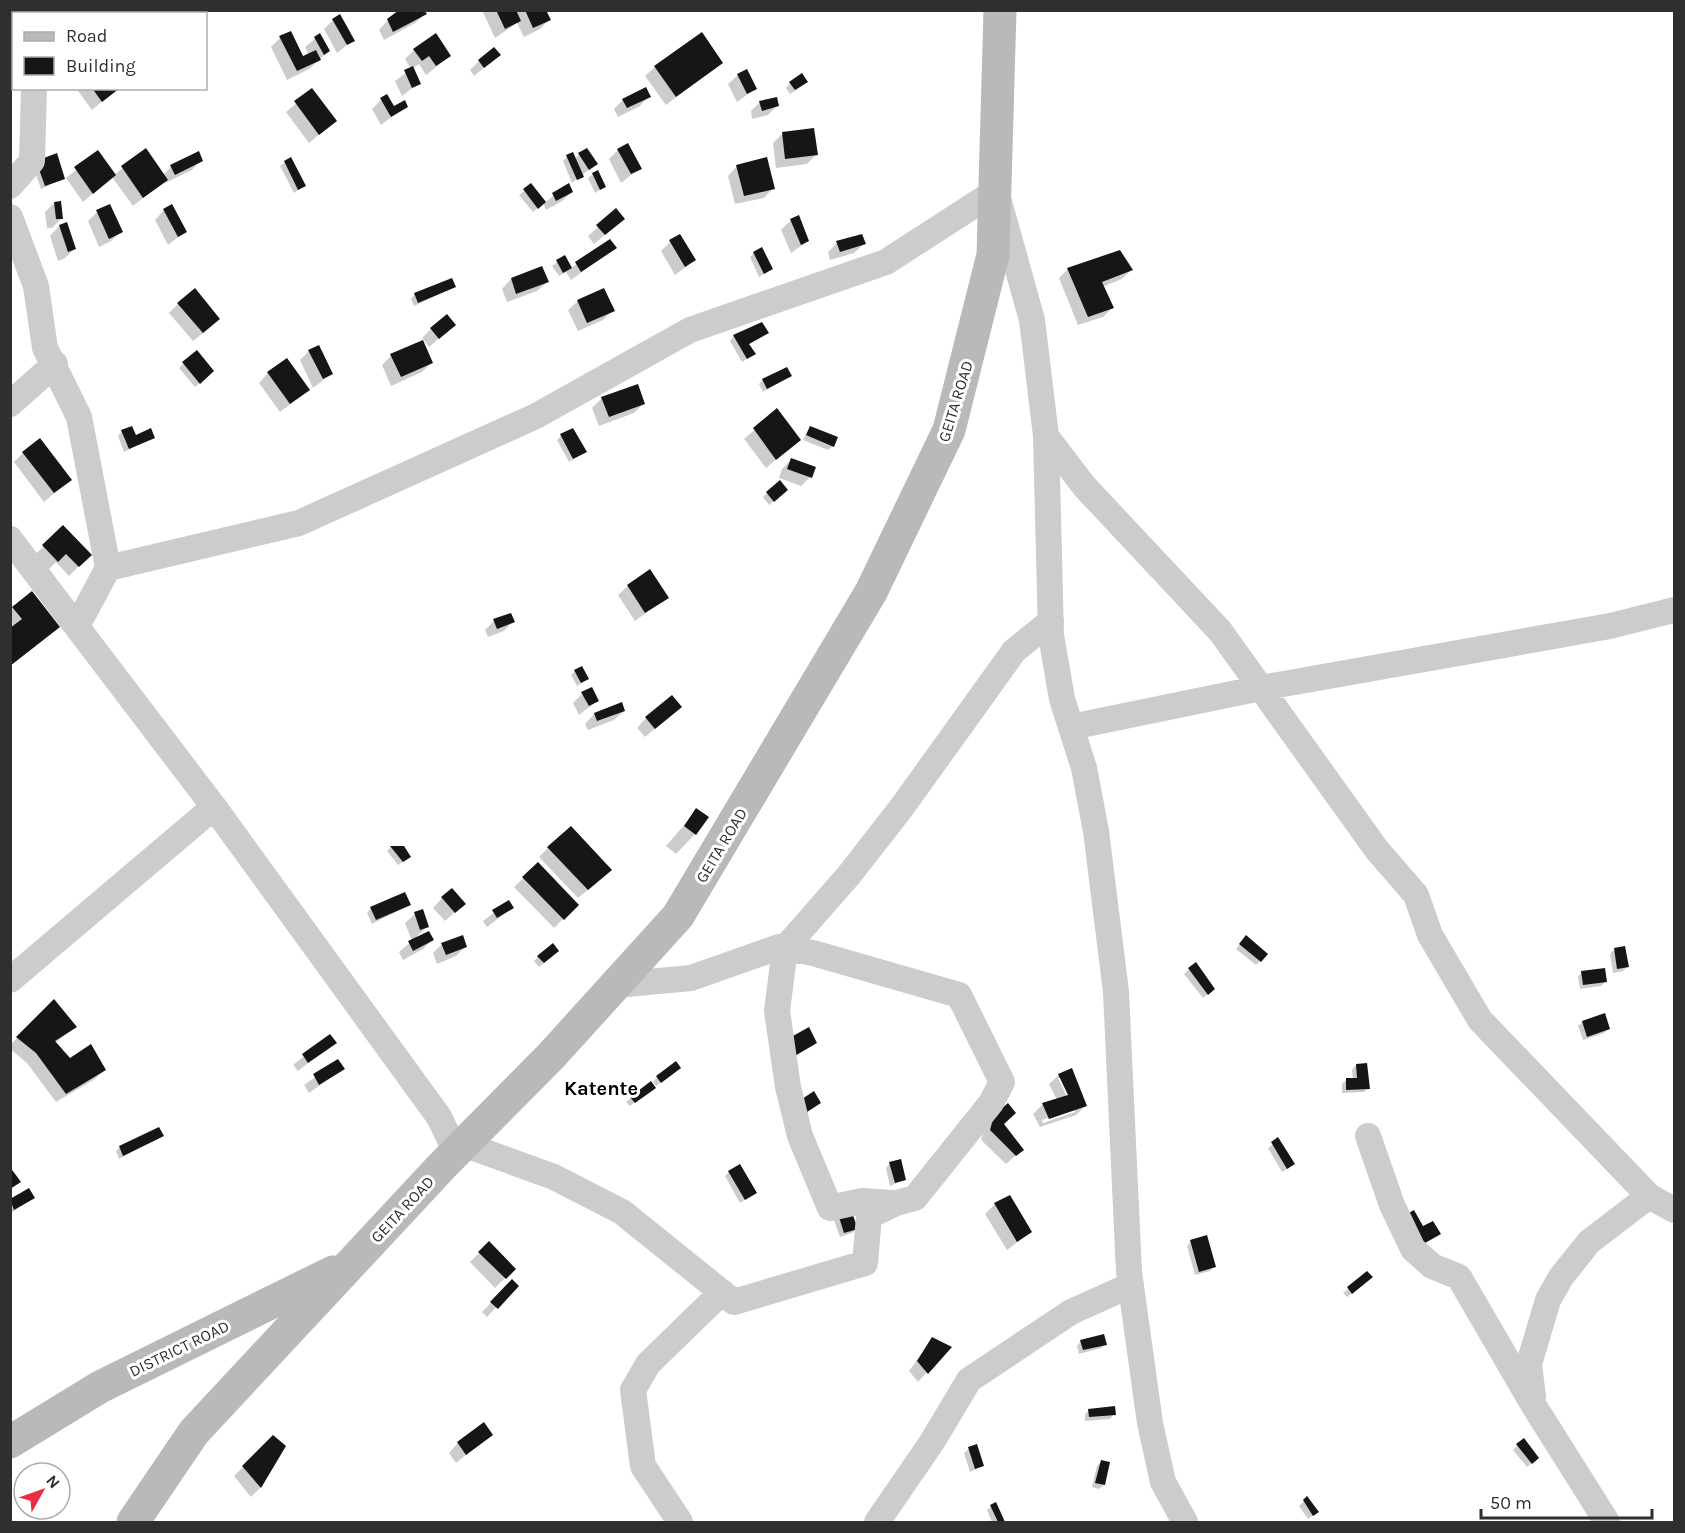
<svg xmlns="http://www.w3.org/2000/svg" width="1685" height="1533" font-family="Karla,sans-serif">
<rect width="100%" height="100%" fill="#fff"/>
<path fill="#0003" fill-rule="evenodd" d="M 482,10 L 545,10 L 549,20 L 540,29 L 524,37 L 517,23 L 495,38 Z
M 425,14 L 415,23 L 384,40 L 379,30 L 388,20 Z
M 333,20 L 353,40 L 337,53 L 324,29 Z
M 320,35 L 329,51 L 309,69 L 287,80 L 271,47 L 280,38 L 303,58 L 309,55 L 305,47 Z
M 414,50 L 450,56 L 426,75 L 419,64 L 412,69 L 419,83 L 402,96 L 395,81 L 411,69 L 405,59 Z
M 499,55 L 474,76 L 470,70 L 479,61 Z
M 721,62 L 666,105 L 645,76 L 655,67 Z
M 738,75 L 755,89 L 737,102 L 728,84 Z
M 790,83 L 802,86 L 790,94 L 786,88 Z
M 76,88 L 118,88 L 92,110 Z
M 312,90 L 335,121 L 309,143 L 286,112 Z
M 649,96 L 640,106 L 618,117 L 614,109 L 623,100 Z
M 381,100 L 393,108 L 406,106 L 381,125 L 372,109 Z
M 760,102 L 777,106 L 768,115 L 752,119 L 751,111 Z
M 783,133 L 817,154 L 807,164 L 776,168 L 773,143 Z
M 145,150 L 163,175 L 171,167 L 201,160 L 192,170 L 165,183 L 164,181 L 133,206 L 112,177 L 83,202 L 66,178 L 97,153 L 114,175 Z
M 618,150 L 640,168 L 621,183 L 609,159 Z
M 579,155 L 596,164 L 572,183 L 563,161 L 567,157 L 575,159 Z
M 290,159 L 304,186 L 294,193 L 280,166 Z
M 33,166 L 64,178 L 41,189 Z
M 737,166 L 773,188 L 764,198 L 735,204 L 728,176 Z
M 593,174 L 604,187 L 595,193 L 588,178 Z
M 531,185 L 544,203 L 568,185 L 572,192 L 562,201 L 546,210 L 543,203 L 533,212 L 519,195 Z
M 54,203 L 62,218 L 52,228 L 47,228 L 45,212 Z
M 164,210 L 185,232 L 168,245 L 155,220 Z
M 616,211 L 613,228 L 594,244 L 588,236 Z
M 97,212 L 121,232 L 111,241 L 99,247 L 88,221 Z
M 791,220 L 808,241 L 791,253 L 781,230 Z
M 66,224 L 74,249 L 65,258 L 58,261 L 50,236 L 59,226 Z
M 610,241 L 615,248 L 571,280 L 566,272 L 559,276 L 552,266 L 564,257 L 571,268 Z
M 670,242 L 695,260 L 675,275 L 661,251 Z
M 837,243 L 864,244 L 854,253 L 830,260 L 828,252 Z
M 754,253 L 771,269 L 759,277 L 750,257 Z
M 542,268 L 547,282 L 537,291 L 507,302 L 502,289 L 511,279 Z
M 1068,269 L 1131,270 L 1122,279 L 1102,287 L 1113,307 L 1103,317 L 1078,325 L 1059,278 Z
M 454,287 L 414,306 L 411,299 L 415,294 Z
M 578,301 L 613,310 L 603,320 L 578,331 L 568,310 Z
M 178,304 L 209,328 L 193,341 L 169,313 Z
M 431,329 L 444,334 L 429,347 L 422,338 Z
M 767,333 L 748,345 L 754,354 L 742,362 L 730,341 L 734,336 Z
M 309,351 L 331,374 L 313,388 L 300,360 Z
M 391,356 L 432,362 L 422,372 L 391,386 L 382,365 Z
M 183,364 L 208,376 L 195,387 L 179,368 Z
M 268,373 L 308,390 L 280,412 L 259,383 Z
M 790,376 L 763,392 L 759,384 L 763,380 Z
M 602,398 L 643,404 L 634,413 L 599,426 L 592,408 Z
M 777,411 L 799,440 L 766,468 L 744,439 Z
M 810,427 L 833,446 L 828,450 L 803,440 Z
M 122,431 L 135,437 L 154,437 L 124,452 L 118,436 Z
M 561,436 L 585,452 L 569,462 L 557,440 Z
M 23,453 L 70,480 L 44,502 L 14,462 Z
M 791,460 L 810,477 L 801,486 L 779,478 L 782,469 Z
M 767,493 L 782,494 L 769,505 L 763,497 Z
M 63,527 L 90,555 L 69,576 L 56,562 L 48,570 L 34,556 Z
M 628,586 L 667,597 L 635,621 L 618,595 Z
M 13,608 L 58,626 L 10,666 L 10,630 L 13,628 L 10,610 Z
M 494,621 L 513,621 L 504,631 L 488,637 L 485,630 Z
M 575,671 L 587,679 L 577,686 L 571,675 Z
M 582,694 L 597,701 L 579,715 L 573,703 Z
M 624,711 L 614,720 L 588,730 L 585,724 L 594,714 Z
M 670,716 L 645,737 L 637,728 L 646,718 Z
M 697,810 L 695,834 L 676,854 L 666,846 Z
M 391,847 L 403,847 L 404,861 L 398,865 L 387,851 Z
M 548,848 L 601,879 L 578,898 L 539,857 Z
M 538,864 L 577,905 L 554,928 L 514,887 Z
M 442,898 L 464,904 L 445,921 L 433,908 Z
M 508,902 L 512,908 L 487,927 L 483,921 Z
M 409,905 L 372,924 L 367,913 L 371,908 Z
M 415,914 L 427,927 L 414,939 L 432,940 L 423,949 L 403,960 L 399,952 L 412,941 L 405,923 Z
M 1242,942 L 1260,961 L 1256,965 L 1236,949 Z
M 442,944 L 465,947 L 456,956 L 437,964 L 433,953 Z
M 1614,950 L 1627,967 L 1623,971 L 1613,973 L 1610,954 Z
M 553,955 L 539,967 L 534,961 L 538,957 Z
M 1195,964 L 1209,993 L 1203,998 L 1184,974 Z
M 1582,972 L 1605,982 L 1601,986 L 1580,989 L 1578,977 Z
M 54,1001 L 75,1027 L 55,1043 L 69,1060 L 104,1070 L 95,1079 L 56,1102 L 27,1063 L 10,1049 L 10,1045 Z
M 1583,1022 L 1609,1029 L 1604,1033 L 1583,1040 L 1578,1026 Z
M 330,1036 L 335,1042 L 298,1071 L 293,1065 Z
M 338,1061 L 343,1069 L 309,1093 L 304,1085 Z
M 1356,1065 L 1368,1088 L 1364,1092 L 1342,1093 L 1342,1084 L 1346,1080 L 1353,1080 L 1352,1070 Z
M 1071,1070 L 1085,1106 L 1076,1115 L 1040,1127 L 1033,1114 L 1043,1104 L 1057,1100 L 1049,1084 L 1059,1075 ZM 1058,1078 L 1061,1078 L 1072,1101 L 1070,1103 ZM 1075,1108 L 1075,1112 L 1043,1123 L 1042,1120 Z
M 675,1072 L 656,1086 L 653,1082 L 657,1077 Z
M 650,1083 L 650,1092 L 630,1106 L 626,1102 Z
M 995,1116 L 1022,1150 L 1006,1164 L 981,1140 L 985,1126 Z
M 162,1136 L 119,1159 L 116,1151 L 120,1147 Z
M 1278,1140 L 1289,1168 L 1282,1172 L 1268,1148 Z
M 890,1163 L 904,1180 L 890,1186 L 886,1168 Z
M 729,1172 L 755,1193 L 740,1203 L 725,1176 Z
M 29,1190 L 33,1197 L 10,1214 L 10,1201 Z
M 1010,1197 L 1030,1232 L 1007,1250 L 985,1214 L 995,1204 Z
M 839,1215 L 856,1229 L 852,1233 L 840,1237 L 834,1220 Z
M 1191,1242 L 1214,1266 L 1210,1271 L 1195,1275 L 1187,1246 Z
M 489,1243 L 514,1269 L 495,1288 L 470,1262 Z
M 1367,1273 L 1367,1281 L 1347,1297 L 1343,1293 Z
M 512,1281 L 517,1286 L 487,1317 L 482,1312 Z
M 933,1338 L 950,1347 L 918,1382 L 909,1371 Z
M 1081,1341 L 1105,1344 L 1101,1348 L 1079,1354 L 1077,1346 Z
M 1089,1410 L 1114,1414 L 1110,1419 L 1085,1421 L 1085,1414 Z
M 491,1434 L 456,1463 L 449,1453 L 458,1443 Z
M 273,1437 L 284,1447 L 260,1488 L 251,1497 L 234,1476 Z
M 1523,1440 L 1533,1462 L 1527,1467 L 1513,1450 Z
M 969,1449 L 982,1466 L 970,1472 L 964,1453 Z
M 1101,1462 L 1104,1485 L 1099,1489 L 1092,1487 L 1097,1466 Z
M 1307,1498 L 1317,1512 L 1308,1519 L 1299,1506 Z
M 995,1504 L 1003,1522 L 992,1522 L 987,1510 Z"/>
<path fill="#161616" d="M 399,10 L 424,10 L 427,14 L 393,32 L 387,19 Z
M 496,10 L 516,10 L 521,21 L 505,29 Z
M 525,10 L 546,10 L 551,20 L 533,28 Z
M 340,14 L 355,41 L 347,45 L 332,19 Z
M 291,31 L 303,56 L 316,50 L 321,60 L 297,71 L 279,36 Z
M 702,32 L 723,63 L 676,97 L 654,66 Z
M 320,33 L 330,51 L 324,55 L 314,37 Z
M 436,33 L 451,56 L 436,66 L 429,56 L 422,61 L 413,49 Z
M 494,47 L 501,55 L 484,68 L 478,60 Z
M 413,66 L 421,84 L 412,88 L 404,70 Z
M 747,69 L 757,89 L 747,94 L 737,74 Z
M 802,73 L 808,82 L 795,90 L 789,82 Z
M 646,87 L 651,97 L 627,108 L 622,99 Z
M 92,88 L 120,88 L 102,102 Z
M 312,88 L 337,121 L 319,135 L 294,101 Z
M 387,94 L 394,106 L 405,100 L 408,107 L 391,117 L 380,98 Z
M 777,97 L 779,106 L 762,111 L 759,101 Z
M 814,128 L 818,155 L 785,159 L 782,132 Z
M 628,143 L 642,169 L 631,174 L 617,149 Z
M 146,148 L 168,180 L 143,198 L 121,166 Z
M 587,148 L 598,164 L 589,170 L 578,153 Z
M 98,150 L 116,175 L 93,194 L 74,167 Z
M 199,151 L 203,161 L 175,175 L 170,165 Z
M 573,152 L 584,177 L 577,180 L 566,155 Z
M 57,153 L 65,179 L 45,186 L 36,161 Z
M 291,157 L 306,186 L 298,190 L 284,161 Z
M 767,157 L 775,189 L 744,196 L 736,165 Z
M 598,170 L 606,187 L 600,190 L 592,173 Z
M 531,183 L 546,202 L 538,209 L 523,189 Z
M 569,183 L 573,192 L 556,201 L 552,193 Z
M 61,201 L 63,219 L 56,219 L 54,202 Z
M 110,204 L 123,232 L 109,239 L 96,210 Z
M 172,204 L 187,232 L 178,237 L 163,209 Z
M 616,208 L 625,219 L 605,235 L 596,225 Z
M 799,215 L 809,241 L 801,245 L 790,219 Z
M 67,222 L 76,249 L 68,252 L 59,225 Z
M 680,234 L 696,260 L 685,267 L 669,240 Z
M 862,234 L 866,244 L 840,252 L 836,241 Z
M 610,239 L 617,248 L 581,272 L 575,262 Z
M 762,247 L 773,269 L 764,274 L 753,252 Z
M 1120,250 L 1133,270 L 1102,282 L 1114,308 L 1088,317 L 1067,268 Z
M 565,255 L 572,268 L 563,273 L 556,260 Z
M 542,266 L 549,282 L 516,294 L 511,278 Z
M 452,278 L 456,287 L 418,303 L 414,293 Z
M 195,288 L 220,319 L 203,333 L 177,303 Z
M 604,288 L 615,311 L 587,323 L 577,300 Z
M 447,314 L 456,325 L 439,339 L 430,328 Z
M 762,322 L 769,333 L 749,344 L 756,354 L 747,359 L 733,335 Z
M 423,340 L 433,363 L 401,377 L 390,354 Z
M 319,345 L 333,374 L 323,379 L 308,350 Z
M 197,350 L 214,371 L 200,384 L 182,362 Z
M 287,358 L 310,390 L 290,404 L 267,372 Z
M 787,367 L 792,376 L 767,389 L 762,379 Z
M 638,384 L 645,404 L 609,417 L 601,397 Z
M 777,408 L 801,440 L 776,460 L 753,428 Z
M 132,426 L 136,435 L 151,428 L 155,438 L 129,449 L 121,430 Z
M 810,426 L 838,437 L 834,447 L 806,435 Z
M 573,428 L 587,452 L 573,459 L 560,434 Z
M 40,438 L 72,480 L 54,493 L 22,452 Z
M 791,458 L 816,467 L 812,478 L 787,469 Z
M 780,480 L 788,490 L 774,502 L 766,492 Z
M 63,525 L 92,555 L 79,567 L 66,554 L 58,562 L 42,545 Z
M 650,569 L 669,598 L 645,613 L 627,585 Z
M 32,591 L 60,627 L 10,666 L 10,628 L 22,619 L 12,607 Z
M 511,613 L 515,622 L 497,629 L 493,619 Z
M 582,666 L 589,679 L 581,683 L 574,670 Z
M 592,687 L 599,701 L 589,706 L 581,692 Z
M 672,695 L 682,707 L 655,729 L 645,717 Z
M 622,702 L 625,711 L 597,721 L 594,713 Z
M 696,808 L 709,817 L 696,835 L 684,826 Z
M 571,826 L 612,870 L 588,890 L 547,847 Z
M 390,846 L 404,846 L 411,857 L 403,862 Z
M 538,862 L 579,905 L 564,920 L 522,877 Z
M 452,888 L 466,904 L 455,913 L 441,897 Z
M 405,892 L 411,905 L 376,920 L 370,907 Z
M 509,900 L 514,908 L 497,918 L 492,910 Z
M 423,909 L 429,927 L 420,930 L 414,912 Z
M 429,931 L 434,940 L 413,951 L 408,941 Z
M 463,935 L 467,947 L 446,955 L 441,943 Z
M 1246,935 L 1268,954 L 1261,962 L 1239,944 Z
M 553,943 L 559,951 L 544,963 L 537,956 Z
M 1625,946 L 1629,967 L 1617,969 L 1614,948 Z
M 1196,962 L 1215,989 L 1208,995 L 1188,968 Z
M 1605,968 L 1607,982 L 1583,985 L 1581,971 Z
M 54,999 L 77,1027 L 55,1041 L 70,1058 L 91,1044 L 106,1070 L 66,1094 L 36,1053 L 16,1037 Z
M 1605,1013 L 1610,1029 L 1587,1037 L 1582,1021 Z
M 809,1027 L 817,1043 L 793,1057 L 784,1041 Z
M 330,1034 L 337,1043 L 308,1063 L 302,1054 Z
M 338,1059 L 345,1069 L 319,1085 L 313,1074 Z
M 676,1061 L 681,1068 L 661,1083 L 656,1076 Z
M 1367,1063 L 1370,1089 L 1346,1090 L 1346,1078 L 1357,1078 L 1356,1064 Z
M 1072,1068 L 1087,1106 L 1049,1119 L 1042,1103 L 1068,1095 L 1058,1074 Z
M 651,1081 L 656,1088 L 635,1103 L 630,1097 Z
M 814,1091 L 821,1103 L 807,1112 L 799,1101 Z
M 1008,1103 L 1016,1113 L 1004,1124 L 1024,1150 L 1016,1156 L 990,1130 L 994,1115 Z
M 159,1127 L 164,1136 L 123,1156 L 119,1146 Z
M 1278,1137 L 1295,1164 L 1287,1169 L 1271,1142 Z
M 901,1159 L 906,1180 L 895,1183 L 889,1162 Z
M 740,1164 L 757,1193 L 745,1200 L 728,1171 Z
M 10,1167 L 21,1182 L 10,1189 Z
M 29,1188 L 35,1198 L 14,1210 L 10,1199 Z
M 1010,1195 L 1032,1232 L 1017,1242 L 994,1203 Z
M 851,1210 L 858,1229 L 844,1233 L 838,1214 Z
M 1414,1210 L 1423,1226 L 1433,1221 L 1441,1234 L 1418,1247 L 1400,1218 Z
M 1207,1235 L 1216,1267 L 1199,1272 L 1190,1240 Z
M 489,1241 L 516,1269 L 506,1279 L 478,1252 Z
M 1367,1271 L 1373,1277 L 1352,1294 L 1347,1287 Z
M 512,1279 L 519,1286 L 498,1309 L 490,1302 Z
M 1104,1334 L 1107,1345 L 1083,1350 L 1080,1340 Z
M 932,1337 L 952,1347 L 928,1374 L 917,1361 Z
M 1115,1406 L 1116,1415 L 1089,1417 L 1088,1409 Z
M 484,1422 L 493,1435 L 466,1455 L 457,1442 Z
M 273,1435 L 286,1446 L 261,1488 L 242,1466 Z
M 1524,1438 L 1539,1458 L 1532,1464 L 1516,1444 Z
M 977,1444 L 984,1466 L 975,1469 L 968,1447 Z
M 1101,1460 L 1110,1462 L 1105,1485 L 1095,1483 Z
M 1307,1496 L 1319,1512 L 1313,1516 L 1303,1500 Z
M 996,1502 L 1005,1522 L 998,1522 L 990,1505 Z"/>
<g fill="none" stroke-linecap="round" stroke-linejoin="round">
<path stroke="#ccc" stroke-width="26" d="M 32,10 L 32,14
M 10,186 L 32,161 L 34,88
M 10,217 L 36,286 L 45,348 L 79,417 L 108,568
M 10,404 L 55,364
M 1046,436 L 1084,486 L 1220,631 L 1377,850 L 1416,895 L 1430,935 L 1480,1020 L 1649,1196 L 1674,1210
M 10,539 L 214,807 L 439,1117 L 456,1152
M 77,626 L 108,568 L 299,523 L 536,416 L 690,330 L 886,262 L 996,191 L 1032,320 L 1046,436 L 1051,635 L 1062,699 L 1084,768 L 1096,831 L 1116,992 L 1129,1272 L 1150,1423 L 1163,1482 L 1185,1522
M 1071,727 L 1261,688 L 1610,626 L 1674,610
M 10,980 L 214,807
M 1368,1136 L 1392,1205 L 1413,1249 L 1432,1266 L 1459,1277 L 1534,1406 L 1607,1522
M 463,1144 L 554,1177 L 622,1212 L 734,1302 L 865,1263 L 869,1216 L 896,1203 L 915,1198 L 991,1103 L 1002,1082 L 959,995 L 813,953 L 779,947 L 691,978 L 616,985
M 892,1203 L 862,1201 L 830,1208 L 800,1136 L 788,1087 L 777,1011 L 785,948 L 849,875 L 902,807 L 1014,651 L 1051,621
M 1533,1397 L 1529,1364 L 1548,1300 L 1561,1277 L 1589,1242 L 1649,1196
M 680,1522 L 643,1466 L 633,1390 L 648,1364 L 722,1292
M 877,1522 L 932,1442 L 969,1380 L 1071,1312 L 1131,1285"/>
<path stroke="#b9b9b9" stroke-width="33" d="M 10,1442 L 100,1387 L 333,1272
M 133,1522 L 194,1432 L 442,1166 L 551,1056 L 678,916 L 871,592 L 949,430 L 993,255 L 1000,10"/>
</g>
<g text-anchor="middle" stroke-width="6" stroke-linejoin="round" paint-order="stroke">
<g font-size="16" fill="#2f2f2f" stroke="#fff">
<text transform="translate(955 401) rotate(-73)" y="6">GEITA ROAD</text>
<text transform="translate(721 845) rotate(-59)" y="6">GEITA ROAD</text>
<text transform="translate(402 1209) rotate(-47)" y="6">GEITA ROAD</text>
<text transform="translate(179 1348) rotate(-26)" y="6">DISTRICT ROAD</text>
</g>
<g font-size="20" font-weight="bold" fill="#000" stroke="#fff">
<text x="601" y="1095">Katente</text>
</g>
</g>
<rect width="1685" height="1533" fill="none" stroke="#2f2f2f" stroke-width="24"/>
<rect x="12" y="12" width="195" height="78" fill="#ffffff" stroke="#acacac" stroke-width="1.5"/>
<rect x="24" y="32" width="30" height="9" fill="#b9b9b9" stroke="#acacac" stroke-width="1.5"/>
<text x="66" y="42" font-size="18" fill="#2f2f2f">Road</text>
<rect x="24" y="57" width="30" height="18" fill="#161616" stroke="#acacac" stroke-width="1.5"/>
<text x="66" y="72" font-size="18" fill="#2f2f2f">Building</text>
<g transform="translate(42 1491) rotate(50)"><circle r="28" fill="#ffffff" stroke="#acacac" stroke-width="1.5"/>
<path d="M0-4.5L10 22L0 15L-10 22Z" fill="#ea2d43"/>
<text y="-9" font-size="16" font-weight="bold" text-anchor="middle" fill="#2f2f2f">N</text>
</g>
<path d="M1481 1509v9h171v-9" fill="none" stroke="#2f2f2f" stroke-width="3"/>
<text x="1490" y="1509" font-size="18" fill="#2f2f2f" stroke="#ffffff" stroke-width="4.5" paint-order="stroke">50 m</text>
</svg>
